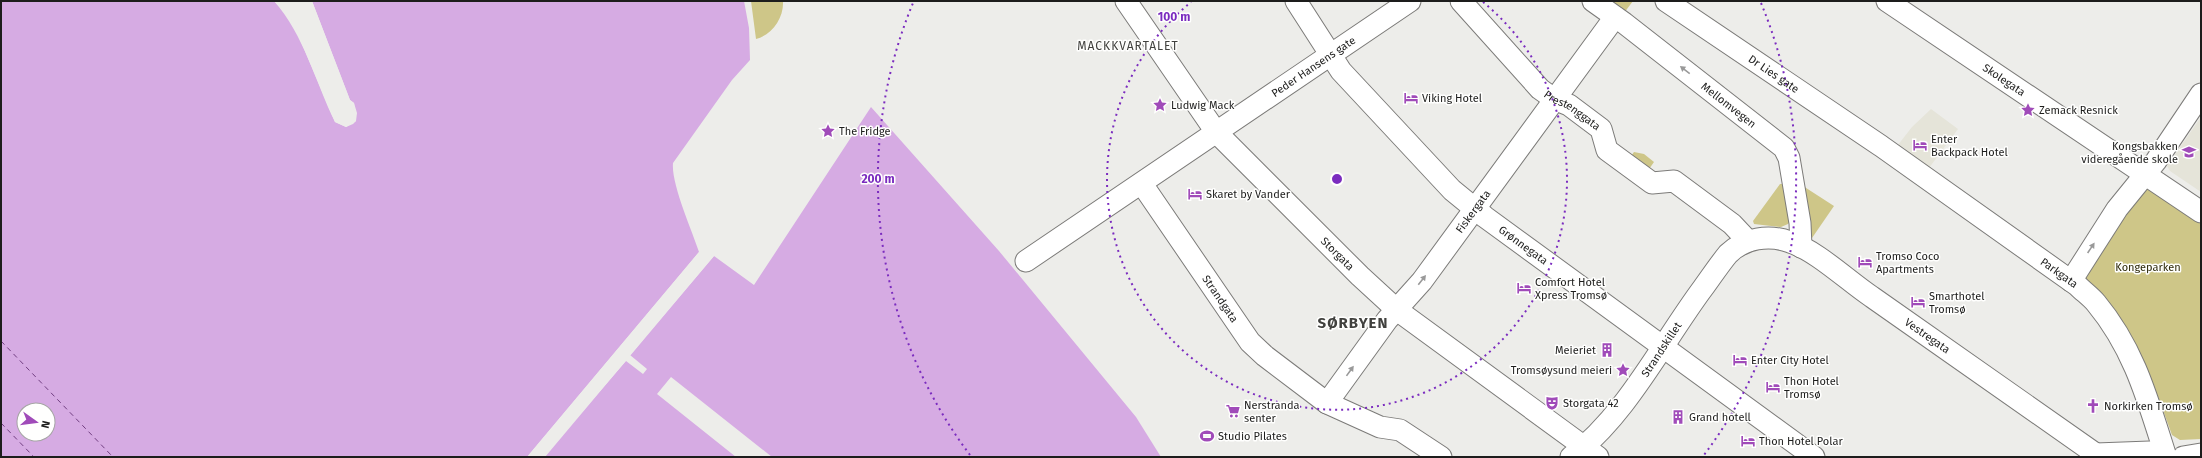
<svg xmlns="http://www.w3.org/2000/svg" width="2202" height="458" font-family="'Fira Sans',sans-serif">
<rect width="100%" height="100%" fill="#ededea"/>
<path fill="#e5e4d9" d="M 1931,109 L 1958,129 L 1926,172 L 1894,150 L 1912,127 Z
M 2201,117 L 2201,192 L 2170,171 L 2167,166 Z"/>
<path fill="#cec688" d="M 751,1 L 783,1 C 784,18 772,35 756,39 Z
M 1605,1 L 1633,1 L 1624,13 Z
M 1634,152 L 1644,154 L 1654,162 L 1647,172 L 1629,159 Z
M 1780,184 L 1783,184 L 1790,221 L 1788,224 L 1781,227 L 1754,224 L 1753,221 Z
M 2144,185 L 2201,222 L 2201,439 L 2180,440 L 2172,435 L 2159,399 L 2144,371 L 2082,277 Z
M 1803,186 L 1834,206 L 1812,238 L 1809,232 Z"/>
<path fill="#d6abe3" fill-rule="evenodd" d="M 1,1 L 274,1 C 304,35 315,81 335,122 L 346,127 L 356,121 L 354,103 L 350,100 L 312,1 L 744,1 L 749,28 L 750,60 L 732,80 L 673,163 C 671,184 692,230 699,252 L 527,457 L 1,457 ZM 24,410 L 48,410 L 48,434 L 24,434 Z
M 871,107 L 999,251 L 1136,417 L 1161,457 L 545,457 L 714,256 L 754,285 Z"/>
<path fill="#ededea" d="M 274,1 L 277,1 L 287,13 L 301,36 L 337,121 L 340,123 L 349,124 L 354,120 L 355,113 L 352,105 L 348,101 L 310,1 L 312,1 L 350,100 L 354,103 L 357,113 L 356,121 L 353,124 L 346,127 L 335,122 L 299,37 L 286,14 Z
M 699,252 L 701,252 L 530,457 L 527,457 Z
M 712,255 L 714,256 L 630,355 L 647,369 L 643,374 L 626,361 L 543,457 Z
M 671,377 L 772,457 L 736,457 L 657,394 Z"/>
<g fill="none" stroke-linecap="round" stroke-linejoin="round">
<path stroke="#713e81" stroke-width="1" stroke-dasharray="5 4" stroke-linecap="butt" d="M 1,341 L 113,457
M 1,423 L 34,457"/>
<defs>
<g id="minor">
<path id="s1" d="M 1126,1 L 1216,132 L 1360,276 L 1397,310 L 1598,457"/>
<path id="s2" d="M 1296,1 L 1341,71 L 1452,190 L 1485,217 L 1814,457"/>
<path id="s3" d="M 1461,1 L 1540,89 L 1554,99 L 1569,105 L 1601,129 L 1607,150 L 1652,183 L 1674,181 L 1732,224 L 1748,241"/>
<path id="s4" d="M 1593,1 L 1624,23 L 1784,148 L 1789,158 L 1800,223 L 1801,247"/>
<path id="s5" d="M 1666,1 L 1881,146 L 2078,286 C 2084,292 2091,297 2096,303 C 2135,350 2148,401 2166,457"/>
<path id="s6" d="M 1887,1 L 2201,212"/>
<path id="s7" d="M 1142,184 L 1250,342 L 1265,356 L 1327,403 L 1380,427 L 1400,430 L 1441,457"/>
<path id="s8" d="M 1026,261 L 1410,1"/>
<path d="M 2071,281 L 2117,209 L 2156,161 L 2201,94"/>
<path id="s9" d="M 1327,403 L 1387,320 L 1422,281 L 1615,17"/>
<path d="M 2096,454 L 2150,452 L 2162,457"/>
<path id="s10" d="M 1571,457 C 1626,416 1662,343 1703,288 C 1711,277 1719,265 1728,254 C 1744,238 1769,234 1790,242 C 1817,251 1848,281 1872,297 C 1948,350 2024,403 2100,457"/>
<path d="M 2183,457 L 2201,454"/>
</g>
</defs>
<use href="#minor" stroke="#7c7b79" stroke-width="23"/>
<use href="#minor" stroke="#fff" stroke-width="21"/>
</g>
<defs><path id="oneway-solid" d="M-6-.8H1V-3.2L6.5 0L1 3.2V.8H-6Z"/></defs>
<g fill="#999">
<use href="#oneway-solid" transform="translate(1685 70) rotate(-142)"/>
<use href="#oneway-solid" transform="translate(2091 248) rotate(-56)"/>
<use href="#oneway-solid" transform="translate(1422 280) rotate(-52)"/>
<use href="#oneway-solid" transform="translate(1350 371) rotate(-54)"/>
</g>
<g fill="none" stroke="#7b2cbf" stroke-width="2" stroke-dasharray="2 4">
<path d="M1483 2A230 230 0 1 1 1191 2"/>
<path d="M970 455A459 459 0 0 1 913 3M1761 3A459 459 0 0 1 1704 455"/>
</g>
<defs>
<symbol id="hotel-bare" viewBox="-9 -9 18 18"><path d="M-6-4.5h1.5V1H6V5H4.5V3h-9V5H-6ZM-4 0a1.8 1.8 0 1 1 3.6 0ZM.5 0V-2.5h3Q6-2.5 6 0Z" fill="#a04bb9" stroke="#fffffe" stroke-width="2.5" paint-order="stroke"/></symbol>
<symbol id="sight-bare" viewBox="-9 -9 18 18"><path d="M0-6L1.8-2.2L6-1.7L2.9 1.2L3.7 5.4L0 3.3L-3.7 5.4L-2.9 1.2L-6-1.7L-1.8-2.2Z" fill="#a04bb9" stroke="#fffffe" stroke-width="2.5" paint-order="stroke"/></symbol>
<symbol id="school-bare" viewBox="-9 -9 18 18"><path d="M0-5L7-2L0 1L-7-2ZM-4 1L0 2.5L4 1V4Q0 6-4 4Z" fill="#a04bb9" stroke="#fffffe" stroke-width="2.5" paint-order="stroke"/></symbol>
<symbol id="building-bare" viewBox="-9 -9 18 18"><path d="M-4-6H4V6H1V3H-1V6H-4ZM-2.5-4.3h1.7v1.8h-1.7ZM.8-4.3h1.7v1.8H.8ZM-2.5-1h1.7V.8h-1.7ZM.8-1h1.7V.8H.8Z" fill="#a04bb9" stroke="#fffffe" stroke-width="2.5" paint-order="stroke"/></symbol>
<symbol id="theatre-bare" viewBox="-9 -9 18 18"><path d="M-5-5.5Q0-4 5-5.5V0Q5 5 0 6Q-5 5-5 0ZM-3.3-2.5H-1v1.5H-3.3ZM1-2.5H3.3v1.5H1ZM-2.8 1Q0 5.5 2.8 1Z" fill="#a04bb9" stroke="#fffffe" stroke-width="2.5" paint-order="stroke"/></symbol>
<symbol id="church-bare" viewBox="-9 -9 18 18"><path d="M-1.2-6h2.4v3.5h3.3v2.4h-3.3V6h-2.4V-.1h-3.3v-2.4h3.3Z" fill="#a04bb9" stroke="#fffffe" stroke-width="2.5" paint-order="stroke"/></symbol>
<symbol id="supermarket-bare" viewBox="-9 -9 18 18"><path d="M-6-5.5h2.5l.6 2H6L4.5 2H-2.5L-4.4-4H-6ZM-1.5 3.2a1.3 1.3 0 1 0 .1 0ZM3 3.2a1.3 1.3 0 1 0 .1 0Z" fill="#a04bb9" stroke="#fffffe" stroke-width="2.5" paint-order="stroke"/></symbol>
<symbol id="stadium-bare" viewBox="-9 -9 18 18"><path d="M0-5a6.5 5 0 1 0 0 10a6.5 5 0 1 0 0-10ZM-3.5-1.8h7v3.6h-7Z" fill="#a04bb9" stroke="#fffffe" stroke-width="2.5" paint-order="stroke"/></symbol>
</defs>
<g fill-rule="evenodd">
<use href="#hotel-bare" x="1401" y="88" width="20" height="20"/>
<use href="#sight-bare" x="1150" y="95" width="20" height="20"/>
<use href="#sight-bare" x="2018" y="100" width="20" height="20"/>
<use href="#sight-bare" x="818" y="121" width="20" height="20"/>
<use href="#hotel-bare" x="1910" y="135" width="20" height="20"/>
<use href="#school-bare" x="2179" y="142" width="20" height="20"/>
<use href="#hotel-bare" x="1185" y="184" width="20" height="20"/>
<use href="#hotel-bare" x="1855" y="252" width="20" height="20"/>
<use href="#hotel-bare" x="1514" y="278" width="20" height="20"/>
<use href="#hotel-bare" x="1908" y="292" width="20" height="20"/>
<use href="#building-bare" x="1597" y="340" width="20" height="20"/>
<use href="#hotel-bare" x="1730" y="350" width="20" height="20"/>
<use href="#sight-bare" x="1613" y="360" width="20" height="20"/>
<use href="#hotel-bare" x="1763" y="377" width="20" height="20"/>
<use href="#theatre-bare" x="1542" y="393" width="20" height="20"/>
<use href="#church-bare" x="2083" y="396" width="20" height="20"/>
<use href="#supermarket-bare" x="1223" y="401" width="20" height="20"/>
<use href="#building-bare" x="1668" y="407" width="20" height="20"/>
<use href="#stadium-bare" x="1197" y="426" width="20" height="20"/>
<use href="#hotel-bare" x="1738" y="431" width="20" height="20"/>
</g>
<g text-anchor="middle" stroke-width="3" stroke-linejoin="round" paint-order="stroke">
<g font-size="11" fill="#1d1d1c" stroke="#fffffe">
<text dy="4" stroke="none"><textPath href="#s8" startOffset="347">Peder Hansens gate</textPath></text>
<text dy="4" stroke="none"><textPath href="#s5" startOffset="130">Dr Lies gate</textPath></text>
<text dy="4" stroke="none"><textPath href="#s6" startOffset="141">Skolegata</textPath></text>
<text dy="4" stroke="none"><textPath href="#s4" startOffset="171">Mellomvegen</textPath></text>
<text dy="4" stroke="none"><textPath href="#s3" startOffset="157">Prestenggata</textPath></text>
<text dy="4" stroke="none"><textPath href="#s9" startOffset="241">Fiskergata</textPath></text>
<text dy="4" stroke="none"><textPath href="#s2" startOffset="336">Grønnegata</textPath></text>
<text dy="4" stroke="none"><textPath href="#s1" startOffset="331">Storgata</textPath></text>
<text dy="4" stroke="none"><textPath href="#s5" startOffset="478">Parkgata</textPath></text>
<text dy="4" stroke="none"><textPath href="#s7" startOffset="139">Strandgata</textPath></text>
<text dy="4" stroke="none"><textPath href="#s10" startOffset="491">Vestregata</textPath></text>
<text dy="4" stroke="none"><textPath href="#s10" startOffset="141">Strandskillet</textPath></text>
</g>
<g font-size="11" fill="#1d1d1c" stroke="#fffffe" text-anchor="start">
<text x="1422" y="102">Viking Hotel</text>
<text x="1171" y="109">Ludwig Mack</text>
<text x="2039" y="114">Zemack Resnick</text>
<text x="839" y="135">The Fridge</text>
<text x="1931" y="143">Enter<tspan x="1931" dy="13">Backpack Hotel</tspan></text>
<text x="2178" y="150" text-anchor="end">Kongsbakken<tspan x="2178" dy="13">videregående skole</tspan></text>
<text x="1206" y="198">Skaret by Vander</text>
<text x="1876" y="260">Tromso Coco<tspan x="1876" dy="13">Apartments</tspan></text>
<text x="1535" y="286">Comfort Hotel<tspan x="1535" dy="13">Xpress Tromsø</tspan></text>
<text x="1929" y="300">Smarthotel<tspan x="1929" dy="13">Tromsø</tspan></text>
<text x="1596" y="354" text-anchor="end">Meieriet</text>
<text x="1751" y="364">Enter City Hotel</text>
<text x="1612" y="374" text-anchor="end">Tromsøysund meieri</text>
<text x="1784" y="385">Thon Hotel<tspan x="1784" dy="13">Tromsø</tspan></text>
<text x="1563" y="407">Storgata 42</text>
<text x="1244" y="409">Nerstranda<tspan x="1244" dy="13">senter</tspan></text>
<text x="2104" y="410">Norkirken Tromsø</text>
<text x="1689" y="421">Grand hotell</text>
<text x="1218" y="440">Studio Pilates</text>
<text x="1759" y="445">Thon Hotel Polar</text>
</g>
<g font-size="11" fill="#2e2a0b" stroke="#fffffe">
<text x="2148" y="271">Kongeparken</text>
</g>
<g font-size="12" letter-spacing="1" fill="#41413e" stroke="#fffffe">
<text x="1128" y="50">MACKKVARTALET</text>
</g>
<g font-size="15" font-weight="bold" letter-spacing="1" fill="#41413e" stroke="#fffffe">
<text x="1353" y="328">SØRBYEN</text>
</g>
</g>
<circle cx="1337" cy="179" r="6" fill="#7b2cbf" stroke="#fffffe" stroke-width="2"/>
<g font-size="12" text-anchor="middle" font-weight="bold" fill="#7b2cbf" stroke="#fffffe" stroke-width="3" stroke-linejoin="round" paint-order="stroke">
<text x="1174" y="21">100 m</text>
<text x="878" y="183">200 m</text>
</g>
<rect width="2202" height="458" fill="none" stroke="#1d1d1c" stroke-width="4"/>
<g transform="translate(36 422) rotate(104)"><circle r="19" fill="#fffffe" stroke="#a5a5a4"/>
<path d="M0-3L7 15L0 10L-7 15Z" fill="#a04bb9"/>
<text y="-6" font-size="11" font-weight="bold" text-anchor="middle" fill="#1d1d1c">N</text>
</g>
</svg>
